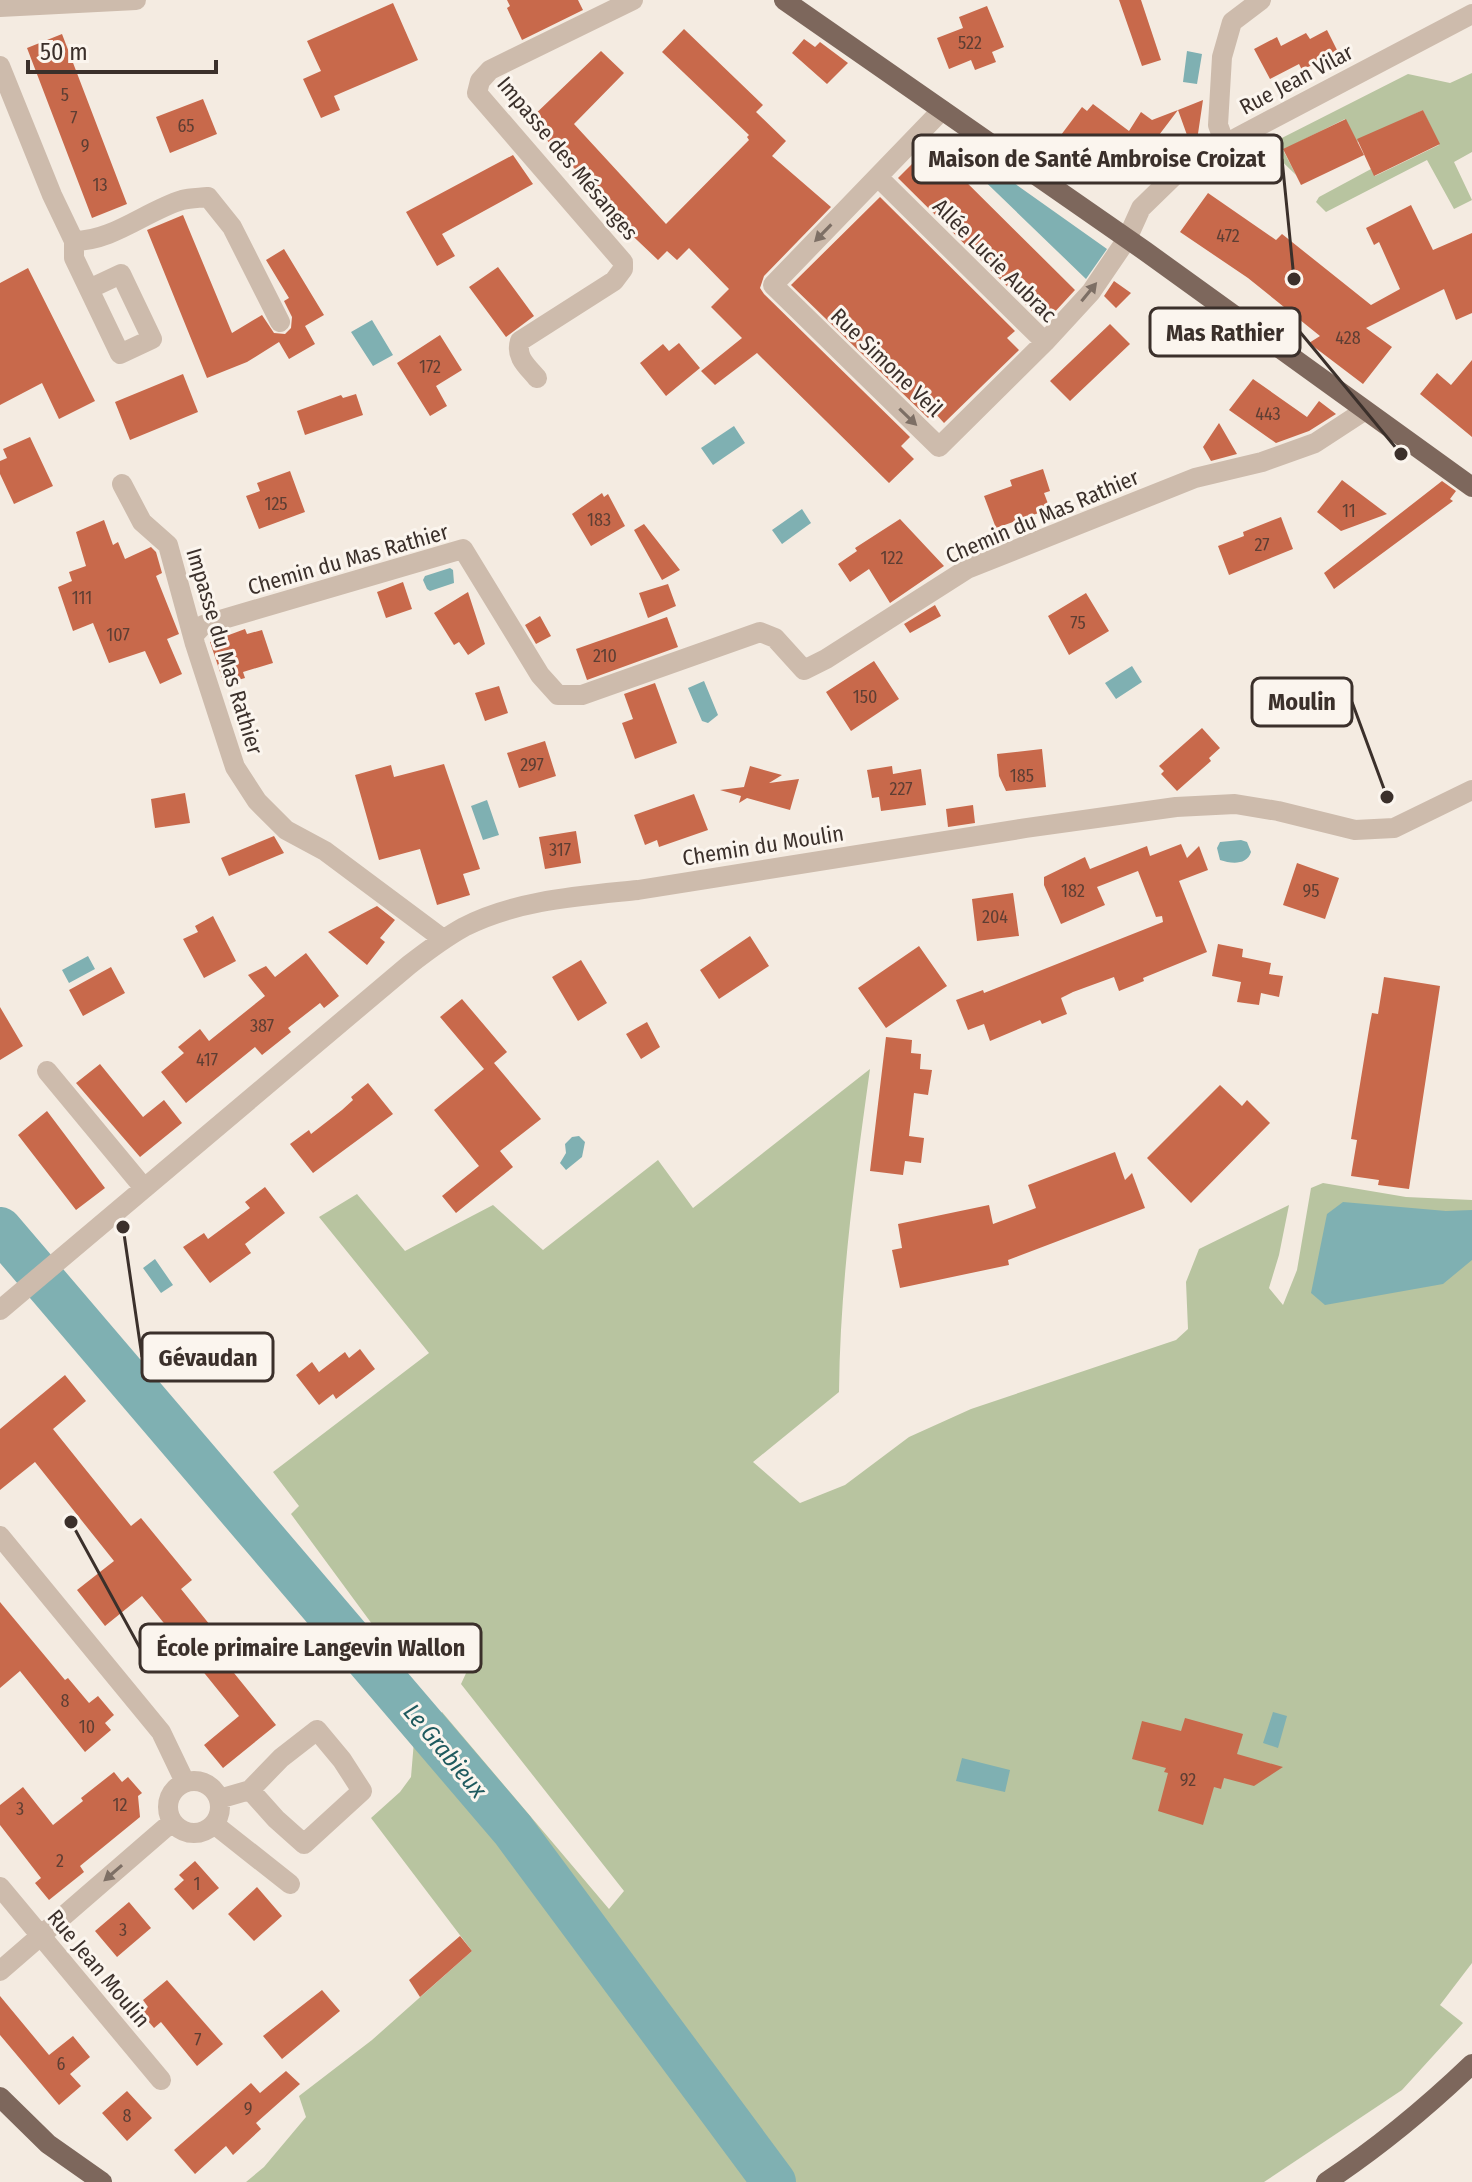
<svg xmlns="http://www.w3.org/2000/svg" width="1472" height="2182" font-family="'Fira Sans Condensed',sans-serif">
<rect width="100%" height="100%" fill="#f4ebe1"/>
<path fill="#b8c4a0" d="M 1472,73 L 1472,152 L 1454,162 L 1472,200 L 1454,209 L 1427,160 L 1326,212 L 1316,202 L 1319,197 L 1371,169 L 1375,176 L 1439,145 L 1423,110 L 1357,142 L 1345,119 L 1283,150 L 1296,175 L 1266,146 L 1408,74 L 1450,83 Z
M 870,1069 C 855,1177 840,1283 839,1392 L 753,1462 L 800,1503 L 845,1485 L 909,1437 L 971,1409 L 1176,1340 L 1188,1329 L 1186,1282 L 1199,1249 L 1289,1205 L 1279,1255 L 1269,1288 L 1283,1305 L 1297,1270 L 1311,1188 L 1323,1183 L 1406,1197 L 1472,1200 L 1472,1963 L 1440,2005 L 1463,2023 L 1402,2090 L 1264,2182 L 246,2182 L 264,2167 L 306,2117 L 299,2096 L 372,2040 L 472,1951 L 371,1818 L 400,1792 L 411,1777 L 414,1741 L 442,1712 L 609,1909 L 624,1891 L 461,1684 L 468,1669 L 438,1629 L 400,1662 L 291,1514 L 299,1506 L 273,1472 L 429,1353 L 319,1217 L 357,1194 L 405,1251 L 493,1205 L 543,1250 L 658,1160 L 693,1208 Z"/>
<path fill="#7fb0b2" d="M 1187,51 L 1202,54 L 1197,84 L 1183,82 Z
M 976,156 L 1107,249 L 1086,279 L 969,166 Z
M 372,320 L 393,355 L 373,366 L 351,332 Z
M 734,426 L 745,443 L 713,465 L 701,448 Z
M 802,509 L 811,523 L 782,544 L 772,530 Z
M 450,568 L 453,570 L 454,583 L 430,591 L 427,589 L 423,580 L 425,576 Z
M 1132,666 L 1142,682 L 1116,699 L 1105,683 Z
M 704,681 L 718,715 L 708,723 L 702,721 L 688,688 Z
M 487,800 L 499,835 L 483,840 L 471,806 Z
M 1241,840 L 1247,842 L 1251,852 C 1247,865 1232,864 1220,860 L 1217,848 L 1220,842 Z
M 88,956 L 95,969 L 69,983 L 62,970 Z
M 579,1136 L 585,1142 L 582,1157 L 566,1170 L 560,1163 L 566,1153 L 565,1144 L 572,1137 Z
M 1343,1202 L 1446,1211 L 1472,1210 L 1472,1260 L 1443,1284 L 1325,1305 L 1311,1293 L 1327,1214 Z
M 155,1259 L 173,1285 L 161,1293 L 143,1268 Z
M 1273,1712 L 1287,1716 L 1278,1748 L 1263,1743 Z
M 962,1758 L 1010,1770 L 1005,1792 L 956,1781 Z"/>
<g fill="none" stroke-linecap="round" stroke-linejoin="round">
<path stroke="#7fb0b2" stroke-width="44" d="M 0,1229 L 513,1830 L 774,2182"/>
</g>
<path fill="#c8694b" d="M 507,0 L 578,0 L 583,10 L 522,40 L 507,8 L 510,6 Z
M 1119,0 L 1141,0 L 1161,60 L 1142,66 Z
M 393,3 L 418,60 L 334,96 L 340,110 L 321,118 L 303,79 L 321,71 L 307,41 Z
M 987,6 L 1004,47 L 992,52 L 996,62 L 975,70 L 971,60 L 949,69 L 937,38 L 963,28 L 959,17 Z
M 684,29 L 763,105 L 756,112 L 786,141 L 772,156 L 831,207 L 764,276 L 760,288 L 764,294 L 910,437 L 901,446 L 914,459 L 889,483 L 757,353 L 715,385 L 701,371 L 742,338 L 711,307 L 729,289 L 689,248 L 677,260 L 667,251 L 658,260 L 617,221 L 619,220 L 575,169 L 528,121 L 601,51 L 624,73 L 574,124 L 666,224 L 749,140 L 747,137 L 749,135 L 662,52 Z
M 1327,30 L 1338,52 L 1302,70 L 1299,64 L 1270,79 L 1254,49 L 1277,37 L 1281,46 L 1306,33 L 1310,39 Z
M 62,34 L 127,204 L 92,218 L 27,48 Z
M 804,39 L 815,47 L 820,42 L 848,63 L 827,84 L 792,53 Z
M 203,99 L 217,134 L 170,153 L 156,117 Z
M 1203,100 L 1196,147 L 1192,149 L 1178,110 Z
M 1093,104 L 1129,131 L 1141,112 L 1152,120 L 1178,110 L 1134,168 L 1117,153 L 1108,164 L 1090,149 L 1085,155 L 1061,135 L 1082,107 L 1087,111 Z
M 1423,110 L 1440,144 L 1374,176 L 1357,139 Z
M 1346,119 L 1364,155 L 1301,185 L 1283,149 Z
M 934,150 L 1075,290 L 1051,316 L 1041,307 L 1034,313 L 898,178 L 914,162 L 918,166 Z
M 513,155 L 533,184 L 442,234 L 455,256 L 437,266 L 406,212 Z
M 1208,193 L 1276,240 L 1282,234 L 1371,305 L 1400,289 L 1379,242 L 1374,245 L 1366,228 L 1411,205 L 1433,250 L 1472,233 L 1472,313 L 1456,320 L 1444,289 L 1366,328 L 1392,347 L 1363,384 L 1309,343 L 1320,336 L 1248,278 L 1180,232 Z
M 880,197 L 1015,331 L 1007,338 L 1019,350 L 944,423 L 934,412 L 928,418 L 791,285 Z
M 183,215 L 232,333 L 262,315 L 274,333 L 285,334 L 291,328 L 292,317 L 284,301 L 289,298 L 266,260 L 284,249 L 324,315 L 305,326 L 315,344 L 289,359 L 279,342 L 247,362 L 207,378 L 147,230 Z
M 498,267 L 534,316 L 506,337 L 469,287 Z
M 28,268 L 95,401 L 59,419 L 42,383 L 0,405 L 0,283 Z
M 1114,281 L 1131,293 L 1116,308 L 1104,296 Z
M 1110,324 L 1130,344 L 1070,401 L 1050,381 Z
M 440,335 L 462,370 L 436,386 L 447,406 L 430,416 L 397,363 Z
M 679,343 L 700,368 L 666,396 L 640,363 L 663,344 L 669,351 Z
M 1472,360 L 1472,437 L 1420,394 L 1437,373 L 1451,385 Z
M 183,374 L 198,412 L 130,440 L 115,402 Z
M 1253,379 L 1307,417 L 1319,401 L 1336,414 L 1309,431 L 1276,443 L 1229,410 Z
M 356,394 L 363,415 L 305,435 L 297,411 L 341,395 L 343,398 Z
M 1219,423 L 1237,454 L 1211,461 L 1203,447 Z
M 30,437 L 53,486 L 14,504 L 0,474 L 0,461 L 7,458 L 3,449 Z
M 1043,469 L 1050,491 L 1044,493 L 1050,509 L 996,528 L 984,496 L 1012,486 L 1010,480 Z
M 290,471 L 305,512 L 259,529 L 246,496 L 260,491 L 257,483 Z
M 1342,480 L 1387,514 L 1341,531 L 1317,512 Z
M 1442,481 L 1456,491 L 1450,499 L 1453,501 L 1334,589 L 1324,573 Z
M 602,493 L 604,497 L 608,494 L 625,526 L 591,546 L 572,514 Z
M 1281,517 L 1293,549 L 1229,575 L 1218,546 L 1244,536 L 1243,532 Z
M 900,519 L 944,566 L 890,603 L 869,569 L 850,582 L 838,564 L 857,551 L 855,548 Z
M 104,520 L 113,545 L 118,542 L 125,559 L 151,547 L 156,552 L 162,573 L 156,576 L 179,634 L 167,639 L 182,674 L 160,684 L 145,651 L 109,663 L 93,623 L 73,631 L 58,587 L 72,581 L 69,572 L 86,566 L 76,532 Z
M 644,524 L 680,570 L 662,580 L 634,530 Z
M 403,582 L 412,609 L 386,618 L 377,592 Z
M 668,584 L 676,606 L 648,618 L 639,593 Z
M 468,592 L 485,644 L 468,655 L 459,642 L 454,645 L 434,613 Z
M 1086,593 L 1109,631 L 1069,655 L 1048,616 Z
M 935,605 L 941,616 L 910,633 L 904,624 Z
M 540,616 L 551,636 L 536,644 L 525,625 Z
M 667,617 L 678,647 L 587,680 L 576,649 Z
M 245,629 L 247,634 L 262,630 L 273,663 L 243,672 L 245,678 L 224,684 L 210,642 Z
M 874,661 L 899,699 L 851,731 L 826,692 Z
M 655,683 L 677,743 L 635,759 L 622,723 L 633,719 L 624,694 Z
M 499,686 L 508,713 L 485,721 L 475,693 Z
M 1202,728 L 1220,748 L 1209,758 L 1211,761 L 1177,791 L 1161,774 L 1164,771 L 1159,766 Z
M 545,741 L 556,776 L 519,788 L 507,753 Z
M 1042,749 L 1046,787 L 1006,791 L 999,776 L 997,754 Z
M 444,764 L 480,869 L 463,874 L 470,895 L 437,905 L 420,849 L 379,860 L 355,775 L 391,765 L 394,777 Z
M 750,766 L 782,775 L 769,783 L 799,779 L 790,810 L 747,798 L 739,803 L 741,796 L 720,790 L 744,787 Z
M 892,766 L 893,774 L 921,769 L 926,805 L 881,811 L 879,797 L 872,798 L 867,770 Z
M 185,793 L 190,823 L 155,828 L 151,799 Z
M 694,794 L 708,830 L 659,847 L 657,840 L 645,845 L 634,815 Z
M 973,805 L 975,823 L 948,827 L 946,809 Z
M 576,831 L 581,863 L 545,869 L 539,837 Z
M 274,836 L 284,853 L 229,876 L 221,858 Z
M 1181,844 L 1187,858 L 1199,846 L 1208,870 L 1179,881 L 1207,952 L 1143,978 L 1144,981 L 1119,991 L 1114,977 L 1073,992 L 1061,998 L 1067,1014 L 1042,1024 L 1040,1020 L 990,1041 L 984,1024 L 968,1030 L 956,1000 L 983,990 L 984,993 L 1163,922 L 1162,916 L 1156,917 L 1138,871 L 1097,887 L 1105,905 L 1061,924 L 1044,885 L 1044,877 L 1085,857 L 1090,869 L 1147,846 L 1150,856 Z
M 1297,863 L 1339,878 L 1325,919 L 1283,905 Z
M 1013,893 L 1019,936 L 977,941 L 972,899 Z
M 377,906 L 395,920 L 380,938 L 385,942 L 367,965 L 328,932 Z
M 213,916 L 236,961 L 204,978 L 183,939 L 198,932 L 195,926 Z
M 750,936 L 769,966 L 719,999 L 700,970 Z
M 1218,944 L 1243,949 L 1242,957 L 1271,963 L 1269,974 L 1283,976 L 1279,997 L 1261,993 L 1259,1005 L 1237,1002 L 1241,982 L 1212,976 Z
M 919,946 L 947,986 L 886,1028 L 858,988 Z
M 306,953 L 339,996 L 324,1008 L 320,1003 L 288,1028 L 291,1032 L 262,1055 L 255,1047 L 186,1103 L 161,1072 L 184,1053 L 178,1047 L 200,1029 L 209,1041 L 265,996 L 248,975 L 266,966 L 275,977 Z
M 581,960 L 607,1003 L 578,1021 L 552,977 Z
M 111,967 L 125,993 L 83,1016 L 69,990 Z
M 1384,977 L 1440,986 L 1409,1189 L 1378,1185 L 1379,1180 L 1351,1176 L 1357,1140 L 1351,1139 L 1370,1023 L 1372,1013 L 1378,1014 Z
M 462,999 L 507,1052 L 494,1063 L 541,1119 L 500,1151 L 513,1167 L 456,1213 L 442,1196 L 479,1166 L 434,1110 L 484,1069 L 440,1017 Z
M 0,1007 L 23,1046 L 0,1060 Z
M 647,1022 L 660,1047 L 641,1059 L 626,1034 Z
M 886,1037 L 912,1040 L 911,1053 L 921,1054 L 920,1069 L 932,1070 L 928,1095 L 914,1093 L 909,1136 L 924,1138 L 921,1163 L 905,1161 L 903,1175 L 870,1171 Z
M 100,1064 L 143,1117 L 164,1100 L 182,1123 L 140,1157 L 76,1083 Z
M 368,1083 L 393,1114 L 313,1173 L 290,1144 L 309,1130 L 311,1134 L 342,1110 L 353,1100 L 351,1097 Z
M 1220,1085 L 1242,1106 L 1247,1100 L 1270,1123 L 1191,1203 L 1147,1158 Z
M 47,1111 L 105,1188 L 76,1210 L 18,1135 Z
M 1115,1152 L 1125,1180 L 1132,1173 L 1145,1208 L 1008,1260 L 1009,1265 L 900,1288 L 892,1250 L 902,1248 L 898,1224 L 989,1205 L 993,1224 L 1036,1208 L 1028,1185 Z
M 265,1187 L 285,1213 L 245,1244 L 251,1253 L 210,1283 L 183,1247 L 204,1233 L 208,1239 L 250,1208 L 245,1202 Z
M 360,1349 L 375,1369 L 336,1399 L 333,1394 L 319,1405 L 296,1375 L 312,1362 L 319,1372 L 345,1352 L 349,1358 Z
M 65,1375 L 86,1401 L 53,1429 L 131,1526 L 141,1518 L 192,1580 L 181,1589 L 243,1666 L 234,1673 L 276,1725 L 223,1768 L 204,1745 L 239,1716 L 142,1596 L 105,1626 L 77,1590 L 114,1561 L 35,1462 L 0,1490 L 0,1429 Z
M 0,1602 L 65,1680 L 68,1678 L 89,1703 L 98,1696 L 114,1715 L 105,1723 L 111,1730 L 85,1752 L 20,1671 L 0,1688 Z
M 1185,1718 L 1243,1734 L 1237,1754 L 1283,1767 L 1254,1786 L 1224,1778 L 1221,1789 L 1214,1787 L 1203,1825 L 1158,1811 L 1168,1773 L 1164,1772 L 1166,1768 L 1132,1759 L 1142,1721 L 1181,1731 Z
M 114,1772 L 122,1782 L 128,1777 L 142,1793 L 138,1796 L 140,1817 L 80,1866 L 84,1872 L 49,1900 L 35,1883 L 41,1878 L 0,1825 L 0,1805 L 23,1787 L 53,1825 L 83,1801 L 81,1798 Z
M 195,1861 L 219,1888 L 193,1910 L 174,1889 L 184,1880 L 179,1875 Z
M 257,1887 L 282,1916 L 254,1941 L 228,1914 Z
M 129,1902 L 151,1928 L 117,1957 L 95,1931 Z
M 460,1936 L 472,1951 L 420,1997 L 409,1980 Z
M 167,1980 L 223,2044 L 197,2066 L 161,2022 L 154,2028 L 141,2013 L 148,2007 L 143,2000 Z
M 322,1990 L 340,2011 L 282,2059 L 263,2036 Z
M 0,1996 L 49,2055 L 73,2036 L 90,2057 L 70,2074 L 81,2086 L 59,2105 L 0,2035 Z
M 286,2071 L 300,2084 L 256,2123 L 261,2129 L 233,2155 L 226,2146 L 195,2174 L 174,2150 L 251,2083 L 260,2093 Z
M 127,2091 L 152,2118 L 127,2141 L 102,2113 Z"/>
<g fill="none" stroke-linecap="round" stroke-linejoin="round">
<path stroke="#cdbbac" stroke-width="20" d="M 0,7 L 136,0
M 0,66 L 52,195 L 74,241 L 74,258 L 120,354 L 152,339 L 121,274 L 89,289
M 942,110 L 773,285 L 939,447 L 1045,342 L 1091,292 L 1127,239 L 1141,208 L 1177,173 L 1238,137 L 1472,14
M 1225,144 L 1218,125 L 1222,57 L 1232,22 L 1261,0
M 878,177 L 1045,342
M 74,241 C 113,241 146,211 182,200 C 190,198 200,198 208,197 L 232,227 L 280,322
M 537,378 C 527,366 515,357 520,341 L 614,281 L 623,269 L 623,262 L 477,93 L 480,81 L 490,70 L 633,0
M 122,484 L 142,522 L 168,545 L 195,644 L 235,767 L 257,801 L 286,830 L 325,851 L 443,939
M 194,635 L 203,625 L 463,549 L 540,675 L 558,695 L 582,695 L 760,632 L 775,638 L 804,670 L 826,659 L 967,569 L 1195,478 L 1262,462 L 1315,443 L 1364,411
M 47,1071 L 144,1188
M 0,1310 L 409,965 C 427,951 444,938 464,927 C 516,900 581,896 638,890 L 1026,828 L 1176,807 L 1235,804 L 1278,811 L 1355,830 L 1394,828 L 1472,790
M 0,1536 L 161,1732 L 185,1782
M168 1807a26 26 0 1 1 52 0a26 26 0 1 1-52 0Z
M 219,1799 L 250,1790 L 276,1819 L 304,1844 L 362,1791 L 342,1760 L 317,1730 L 281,1758 L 250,1790
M 214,1824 L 290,1884
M 0,1887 L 161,2080
M 0,1971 L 172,1822"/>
<path stroke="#7d675c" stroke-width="20" d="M 784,0 L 1145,251 L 1472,487
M 0,2097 L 48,2144 L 102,2182
M 1326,2182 C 1379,2147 1426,2108 1472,2064"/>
</g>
<defs><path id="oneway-solid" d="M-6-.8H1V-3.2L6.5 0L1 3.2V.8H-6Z" transform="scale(2)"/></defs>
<g fill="#7d6f65">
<use href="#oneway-solid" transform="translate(823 233) rotate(134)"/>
<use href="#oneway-solid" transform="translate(1089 292) rotate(-51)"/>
<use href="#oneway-solid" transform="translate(908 417) rotate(44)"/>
<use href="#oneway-solid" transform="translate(113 1873) rotate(139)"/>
</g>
<g text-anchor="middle" stroke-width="6" stroke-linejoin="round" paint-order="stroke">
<g font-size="18" fill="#5e3e33">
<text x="970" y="49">522</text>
<text x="65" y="101">5</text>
<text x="74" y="124">7</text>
<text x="186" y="132">65</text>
<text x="85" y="152">9</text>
<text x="100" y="191">13</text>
<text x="1228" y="242">472</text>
<text x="1348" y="344">428</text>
<text x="430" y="373">172</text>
<text x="1268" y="420">443</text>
<text x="276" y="510">125</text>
<text x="1349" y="517">11</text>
<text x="599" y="526">183</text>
<text x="1262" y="551">27</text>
<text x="892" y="564">122</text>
<text x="82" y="604">111</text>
<text x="1078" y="629">75</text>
<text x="118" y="641">107</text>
<text x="605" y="662">210</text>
<text x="865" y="703">150</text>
<text x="532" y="771">297</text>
<text x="1022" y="782">185</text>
<text x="901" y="795">227</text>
<text x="560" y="856">317</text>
<text x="1073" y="897">182</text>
<text x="1311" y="897">95</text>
<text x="995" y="923">204</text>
<text x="262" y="1032">387</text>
<text x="207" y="1066">417</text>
<text x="65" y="1707">8</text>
<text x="87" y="1733">10</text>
<text x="1188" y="1786">92</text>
<text x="120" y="1811">12</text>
<text x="20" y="1815">3</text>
<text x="60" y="1867">2</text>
<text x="197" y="1890">1</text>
<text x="123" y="1936">3</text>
<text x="198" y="2046">7</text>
<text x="61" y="2070">6</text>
<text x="248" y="2115">9</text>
<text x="127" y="2122">8</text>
</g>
<g font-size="22" fill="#3b302b" stroke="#fbf5ee">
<text transform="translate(1296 79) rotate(-28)" y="8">Rue Jean Vilar</text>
<text transform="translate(568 158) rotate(50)" y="8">Impasse des Mésanges</text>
<text transform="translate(995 260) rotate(45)" y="8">Allée Lucie Aubrac</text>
<text transform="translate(887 362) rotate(44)" y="8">Rue Simone Veil</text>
<text transform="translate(1042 516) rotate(-23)" y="8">Chemin du Mas Rathier</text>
<text transform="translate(348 559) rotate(-16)" y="8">Chemin du Mas Rathier</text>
<text transform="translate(225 651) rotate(73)" y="8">Impasse du Mas Rathier</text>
<text transform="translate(763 845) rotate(-9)" y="8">Chemin du Moulin</text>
<text transform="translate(99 1968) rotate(50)" y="8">Rue Jean Moulin</text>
</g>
<g font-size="24" font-style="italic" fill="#1f5a5e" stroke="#fbf5ee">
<text transform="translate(445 1751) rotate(50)" y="8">Le Grabieux</text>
</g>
</g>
<path fill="none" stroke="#3b302b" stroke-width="3" d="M1294 279L1282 159M1401 454L1300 332M1387 797L1352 702M123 1227L142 1357M71 1522L140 1648"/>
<g fill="#3b302b" stroke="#fbf5ee" stroke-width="3">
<circle cx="1294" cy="279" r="8"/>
<circle cx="1401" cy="454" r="8"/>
<circle cx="1387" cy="797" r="8"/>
<circle cx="123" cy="1227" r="8"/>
<circle cx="71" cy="1522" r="8"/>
</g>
<g fill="#fbf5ee" stroke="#3b302b" stroke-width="3">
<rect x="913" y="135" width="369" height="48" rx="8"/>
<rect x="1150" y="308" width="150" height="48" rx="8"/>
<rect x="1252" y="678" width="100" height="48" rx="8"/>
<rect x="142" y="1333" width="131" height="48" rx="8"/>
<rect x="140" y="1624" width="341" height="48" rx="8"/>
</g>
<g font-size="24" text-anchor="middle" font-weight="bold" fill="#3b302b">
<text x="1097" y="167">Maison de Santé Ambroise Croizat</text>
<text x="1225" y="341">Mas Rathier</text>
<text x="1302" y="710">Moulin</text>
<text x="208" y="1366">Gévaudan</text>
<text x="311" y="1656">École primaire Langevin Wallon</text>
</g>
<path d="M28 60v12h188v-12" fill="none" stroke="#3b302b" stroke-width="4"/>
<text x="40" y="60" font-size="24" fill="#3b302b" stroke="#fbf5ee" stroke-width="6" paint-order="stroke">50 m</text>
</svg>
